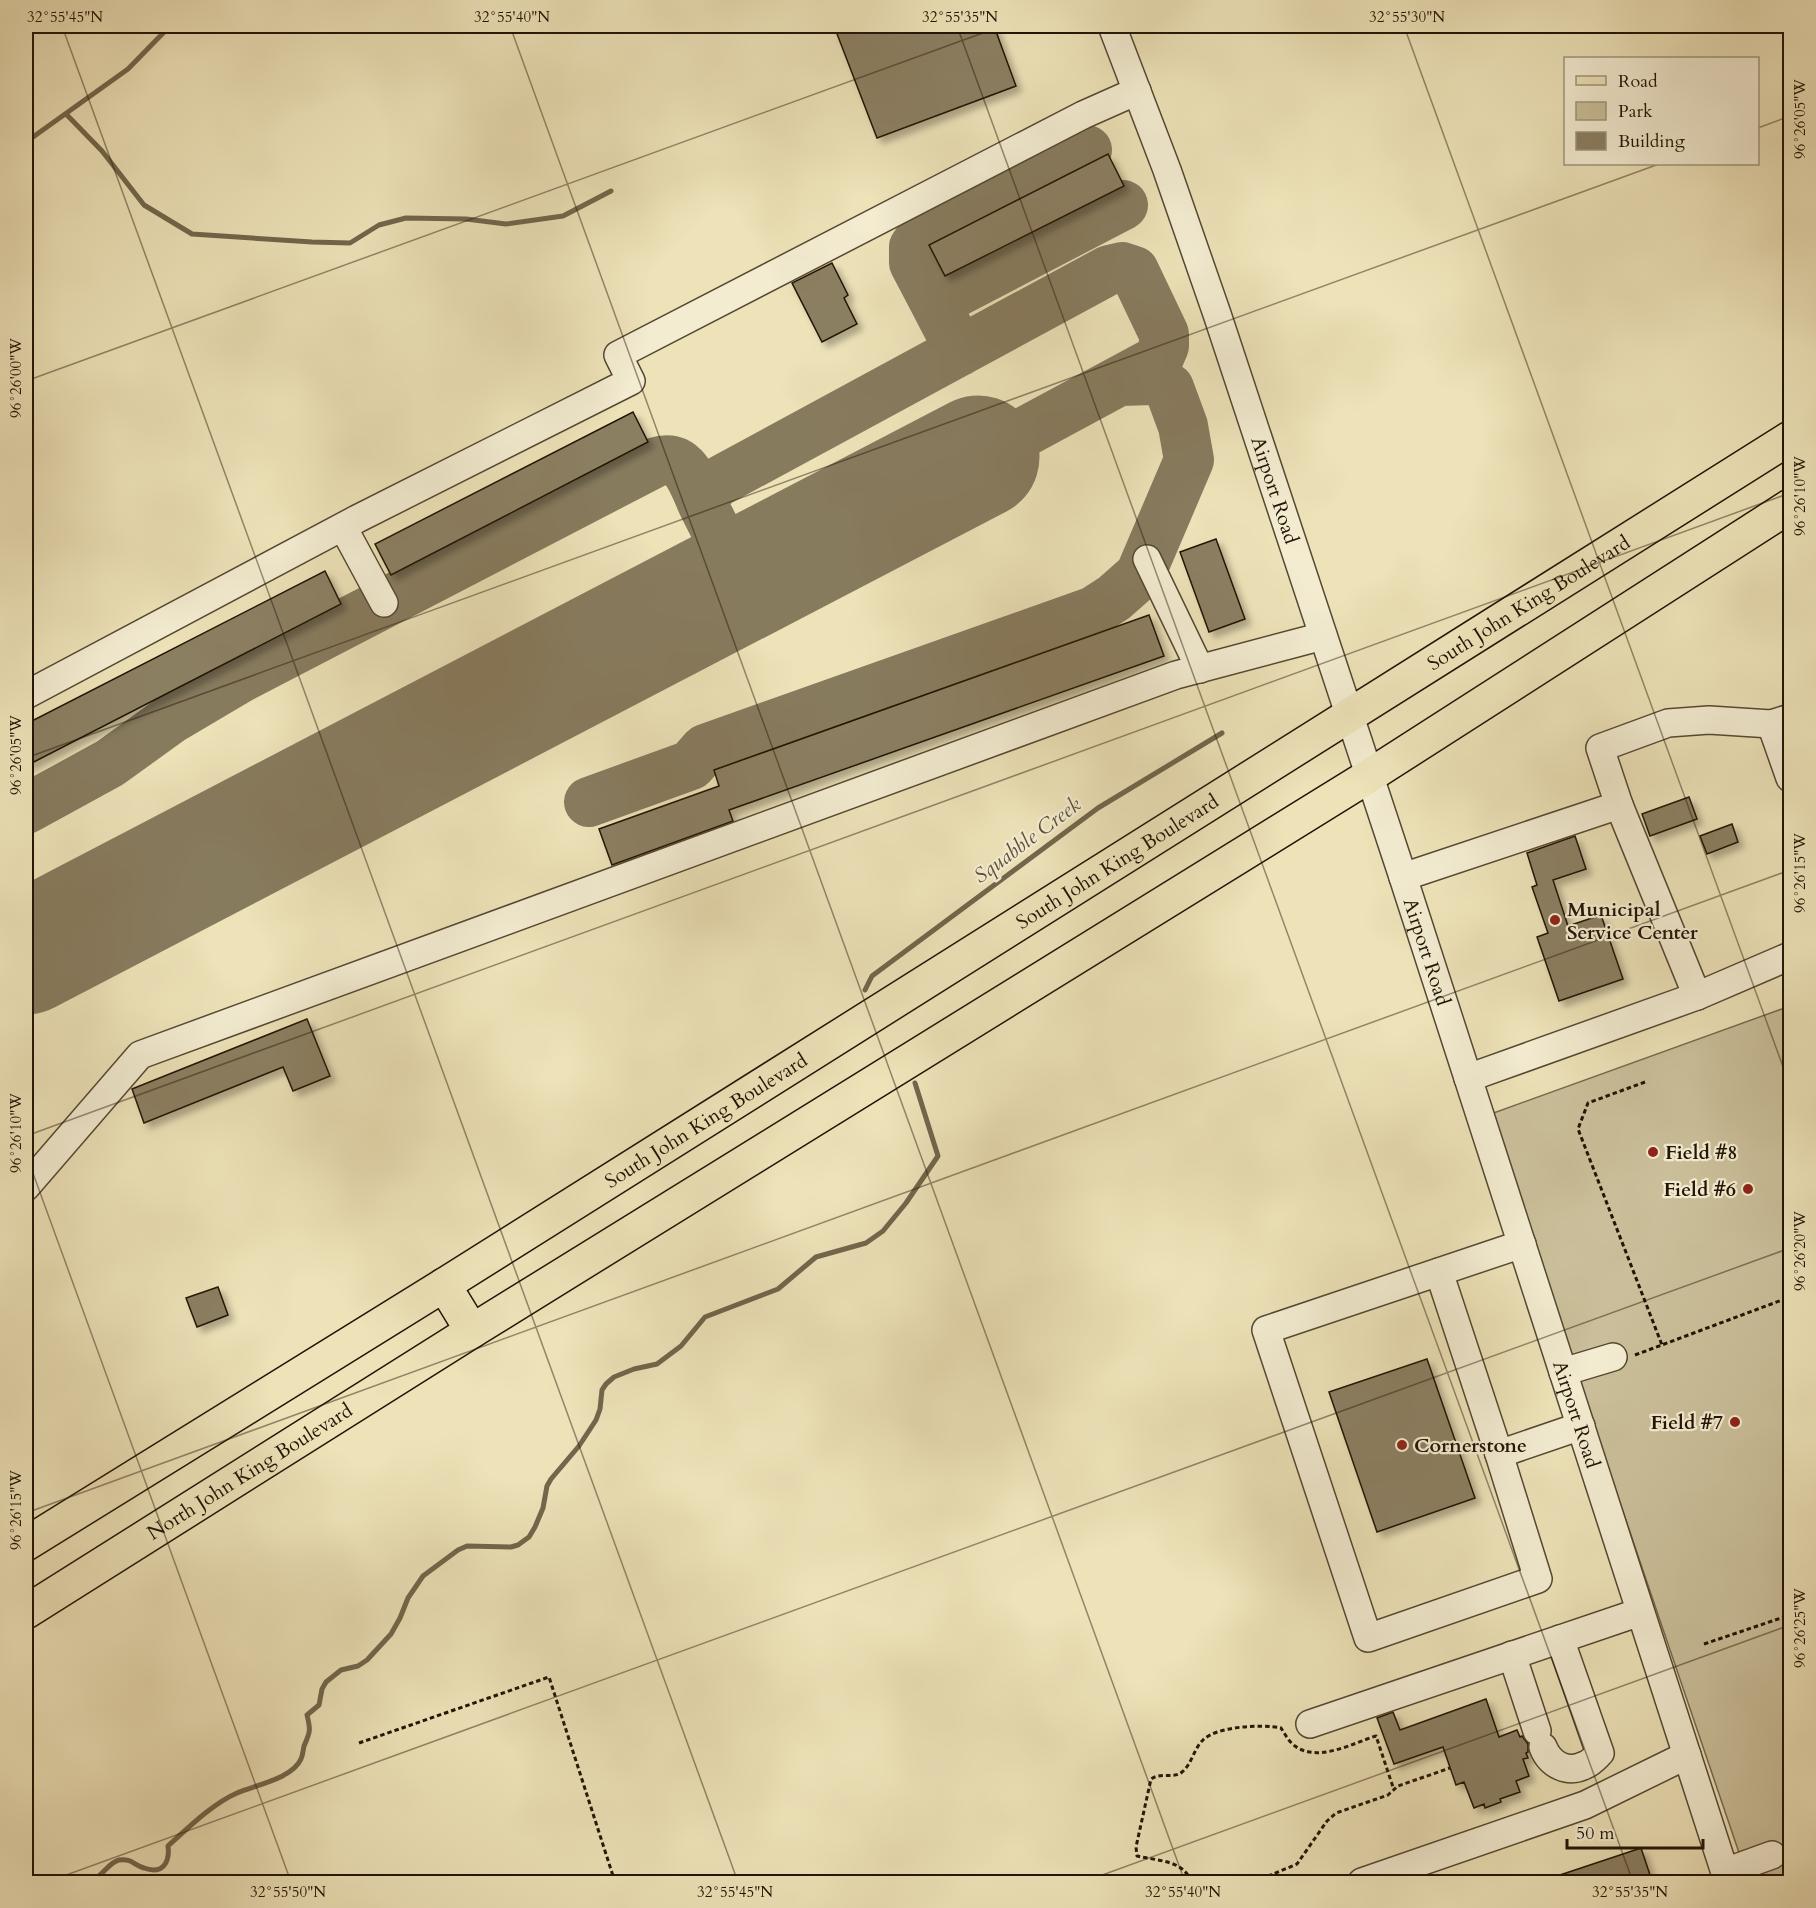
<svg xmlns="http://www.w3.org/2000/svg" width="1816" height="1908" font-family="Cardo,serif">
<defs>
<filter id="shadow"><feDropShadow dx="5.5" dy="5.5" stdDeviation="3" flood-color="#0004"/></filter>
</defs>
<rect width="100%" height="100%" fill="#ede2b8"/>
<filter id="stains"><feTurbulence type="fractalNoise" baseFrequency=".00333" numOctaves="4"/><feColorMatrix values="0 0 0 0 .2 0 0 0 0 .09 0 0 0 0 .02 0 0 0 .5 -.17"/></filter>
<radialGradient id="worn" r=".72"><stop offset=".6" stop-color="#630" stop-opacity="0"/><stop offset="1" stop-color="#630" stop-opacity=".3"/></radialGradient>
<path fill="#cabf9a" stroke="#766a50" stroke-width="1.5" d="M 1790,1006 L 1790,1882 L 1749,1882 L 1488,1115 Z"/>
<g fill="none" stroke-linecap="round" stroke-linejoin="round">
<path stroke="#72664c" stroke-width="5" d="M 66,114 L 102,151 L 144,205 L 192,234 L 312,242 L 350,243 L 379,225 L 406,218 L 466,219 L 506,224 L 563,216 L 611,191
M 26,142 L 128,69 L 170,26
M 865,990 L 872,976 L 1098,808 L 1222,733
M 90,1882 C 102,1877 109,1862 119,1860 C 131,1858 134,1865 144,1868 C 163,1875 170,1862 168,1846 C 188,1828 212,1804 237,1793 C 255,1785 292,1779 301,1759 C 303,1755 303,1750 304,1746 C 310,1732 311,1731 307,1715 L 319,1705 L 322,1689 L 326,1682 L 341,1670 L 358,1666 L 367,1660 L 391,1634 L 400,1618 L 408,1598 L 423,1576 L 458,1550 L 467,1546 L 511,1547 L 518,1545 L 529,1537 L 535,1527 L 543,1508 L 547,1486 L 551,1479 L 579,1446 L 596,1420 L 600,1409 L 602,1390 L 606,1384 L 614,1377 L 634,1369 L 657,1364 L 681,1346 L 705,1317 L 778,1289 L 816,1257 L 866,1243 L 883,1231 L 906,1203 L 938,1156 L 915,1083"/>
<path stroke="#877b5e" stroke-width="50" d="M 935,303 L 914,263 L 914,247 L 923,234 L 1087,150
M 960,351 L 935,303 L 1123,205
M 741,580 L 704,507 L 705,498 L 714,484 L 1109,270 L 1122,267 L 1134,271 L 1164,334 L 1164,346 L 1158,360 L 978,457
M 589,802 L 691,765 L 705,749 L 1094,611 L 1114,598 L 1140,575 L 1189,460 L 1183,426 L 1169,388 L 1160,382 L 1151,380 L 1121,381
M 26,809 L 110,763 L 171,719 L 242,677 L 656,462 C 687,452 693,485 704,507"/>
<path stroke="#877b5e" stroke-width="123" d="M 26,953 L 978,457"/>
</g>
<path fill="#8b7f62" stroke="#211405" stroke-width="1.5" filter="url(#shadow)" d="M 834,26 L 994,26 L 1016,86 L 877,138 Z
M 1108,154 L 1124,186 L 945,276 L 929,245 Z
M 832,263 L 848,295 L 844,298 L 857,324 L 822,342 L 792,283 Z
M 633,412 L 648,442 L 391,575 L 375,544 Z
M 1216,539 L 1245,619 L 1209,632 L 1180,552 Z
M 325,571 L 341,604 L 26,766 L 26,724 Z
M 1149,615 L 1164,656 L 729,810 L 733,821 L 612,865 L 599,829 L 719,786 L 714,770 Z
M 1689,797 L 1697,819 L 1650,836 L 1642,814 Z
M 1732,824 L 1738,842 L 1707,854 L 1700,836 Z
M 1575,836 L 1586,869 L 1553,880 L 1568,926 L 1601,915 L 1623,979 L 1559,1001 L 1537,937 L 1548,933 L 1532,887 L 1537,885 L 1527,853 Z
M 307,1019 L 330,1076 L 293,1091 L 283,1067 L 144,1123 L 132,1089 Z
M 218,1287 L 228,1315 L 197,1327 L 186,1298 Z
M 1427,1359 L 1475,1498 L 1377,1532 L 1329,1392 Z
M 1486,1699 L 1499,1737 L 1517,1730 L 1520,1737 L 1522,1736 L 1528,1744 L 1528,1752 L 1526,1753 L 1528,1758 L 1523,1759 L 1529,1776 L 1516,1781 L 1520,1792 L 1500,1799 L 1501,1802 L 1485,1808 L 1484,1804 L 1474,1808 L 1464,1782 L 1456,1785 L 1443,1747 L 1394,1764 L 1377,1718 L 1393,1712 L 1400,1730 Z
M 1641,1848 L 1651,1878 L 1636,1882 L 1546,1882 L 1545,1880 Z"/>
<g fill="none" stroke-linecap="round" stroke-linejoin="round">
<defs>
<g id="minor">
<path id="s1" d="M 1112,26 L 1167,170 L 1217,314 L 1403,877 L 1728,1882"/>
<path d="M 343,527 L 384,603"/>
<path d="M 1147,559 L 1200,669"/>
<path d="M 26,695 L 357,519 L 631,381 L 618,355 L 1083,115 L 1137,91"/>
<path d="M 1771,724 L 1790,778"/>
<path d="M 1619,805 L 1697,996"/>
<path d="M 1403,877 L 1619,805 L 1600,748 L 1668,723 L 1709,720 L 1771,724 L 1790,718"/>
<path d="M 1468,1078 L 1697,996 L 1790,956"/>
<path d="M 26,1187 L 140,1055 L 1176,675 L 1323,636"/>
<path d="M 1522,1244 L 1266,1330 L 1368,1638 L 1538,1579 L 1499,1454 L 1581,1426"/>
<path d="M 1439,1272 L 1499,1454"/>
<path d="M 1563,1372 L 1613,1357"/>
<path d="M 1512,1655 L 1537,1731"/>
<path d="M 1310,1724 L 1640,1612"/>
<path d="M 1543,1747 C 1550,1765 1568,1774 1585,1765 C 1591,1763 1596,1757 1600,1753 L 1560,1639"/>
<path d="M 1725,1872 L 1772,1855"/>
<path d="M 1362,1882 L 1585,1805 L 1687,1755"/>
</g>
<g id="major">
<path d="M 444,1285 L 472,1331"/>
<path id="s2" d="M 26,1544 L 444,1285 L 1790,438"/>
<path id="s3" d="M 26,1612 L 472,1331 L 1369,776 L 1790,506"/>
</g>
</defs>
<use href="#minor" stroke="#544832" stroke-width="30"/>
<use href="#major" stroke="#211405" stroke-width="36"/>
<path stroke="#211405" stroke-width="3" stroke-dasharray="4.5 3" stroke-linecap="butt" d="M 1645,1082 L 1588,1103 L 1578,1129 L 1662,1345
M 1635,1355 L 1790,1297
M 1704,1644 L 1790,1615
M 359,1743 L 549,1677 L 615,1882
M 1191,1882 C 1184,1860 1158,1861 1137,1856 L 1136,1847 L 1151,1779 C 1161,1772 1174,1779 1182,1772 C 1192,1764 1194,1748 1203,1740 C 1217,1726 1263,1724 1281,1728 C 1285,1734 1289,1742 1295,1746 C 1318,1763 1353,1743 1376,1736 L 1394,1790
M 1254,1882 L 1297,1864 L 1327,1821 L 1336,1813 L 1388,1795 L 1398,1786 L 1450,1768"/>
<use href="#minor" stroke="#f3ecd1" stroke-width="27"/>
<use href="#major" stroke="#ede2b8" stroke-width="33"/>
</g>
<path fill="none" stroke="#211405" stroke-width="1.5" stroke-opacity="0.45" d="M 62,26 L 738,1882M 510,26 L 1185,1882M 957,26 L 1633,1882M 1404,26 L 1790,1086M 1758,128 L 1790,116M 26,381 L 1002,26M 26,758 L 1659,164M 26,1136 L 1790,493M 26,1154 L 291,1882M 26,1513 L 1790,870M 47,1882 L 1790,1248M 1083,1882 L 1790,1625"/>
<g fill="#8f2418" stroke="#f3ecd1" stroke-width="2">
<circle cx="1555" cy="920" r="6"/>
<circle cx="1653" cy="1152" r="6"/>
<circle cx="1748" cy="1189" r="6"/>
<circle cx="1735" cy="1422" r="6"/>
<circle cx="1402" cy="1445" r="6"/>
</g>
<g text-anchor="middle" stroke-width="4.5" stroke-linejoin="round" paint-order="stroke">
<g font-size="20" fill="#211405" stroke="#f3ecd1">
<text dy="7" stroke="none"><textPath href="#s1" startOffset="492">Airport Road</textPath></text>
<text dy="7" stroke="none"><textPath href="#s2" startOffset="1773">South John King Boulevard</textPath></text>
<text dy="7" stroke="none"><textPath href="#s2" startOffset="1287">South John King Boulevard</textPath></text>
<text dy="7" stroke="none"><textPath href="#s1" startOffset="978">Airport Road</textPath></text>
<text dy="7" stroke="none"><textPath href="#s2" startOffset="801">South John King Boulevard</textPath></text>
<text dy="7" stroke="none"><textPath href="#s1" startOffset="1464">Airport Road</textPath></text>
<text dy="7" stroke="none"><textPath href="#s3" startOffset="264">North John King Boulevard</textPath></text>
</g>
<g font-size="20" font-weight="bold" fill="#211405" stroke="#f3ecd1" text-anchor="start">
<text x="1567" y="916">Municipal<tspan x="1567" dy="23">Service Center</tspan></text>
<text x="1665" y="1159">Field #8</text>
<text x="1736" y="1196" text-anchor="end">Field #6</text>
<text x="1723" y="1429" text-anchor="end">Field #7</text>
<text x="1414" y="1452">Cornerstone</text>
</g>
<g font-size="21" font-style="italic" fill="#5e513a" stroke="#f3ecd1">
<text transform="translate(1027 840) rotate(-37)" y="7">Squabble Creek</text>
</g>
</g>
<rect width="1816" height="1908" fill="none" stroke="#ede2b8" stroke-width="66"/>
<rect x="1564" y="57" width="195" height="108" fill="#f3ecd1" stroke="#9f967f" stroke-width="1.5"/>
<rect x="1576" y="76" width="30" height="9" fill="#ede2b8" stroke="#9f967f" stroke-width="1.5"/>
<text x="1618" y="87" font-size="18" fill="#211405">Road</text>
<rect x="1576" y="102" width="30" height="18" fill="#cabf9a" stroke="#9f967f" stroke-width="1.5"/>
<text x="1618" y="117" font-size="18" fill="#211405">Park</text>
<rect x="1576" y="132" width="30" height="18" fill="#8b7f62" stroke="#9f967f" stroke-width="1.5"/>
<text x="1618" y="147" font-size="18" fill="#211405">Building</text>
<path d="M1567 1839v9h136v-9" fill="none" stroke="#211405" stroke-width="3"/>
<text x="1576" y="1839" font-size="18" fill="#211405" stroke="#f3ecd1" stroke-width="4.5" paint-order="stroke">50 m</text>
<rect x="33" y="33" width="1750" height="1842" fill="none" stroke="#211405" stroke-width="2"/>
<g font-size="15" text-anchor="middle" fill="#211405">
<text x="65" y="22">32°55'45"N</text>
<text x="512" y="22">32°55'40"N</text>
<text x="960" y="22">32°55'35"N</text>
<text x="1407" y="22">32°55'30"N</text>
<text transform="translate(1800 119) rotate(-90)" y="5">96°26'05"W</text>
<text transform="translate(16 378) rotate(-90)" y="5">96°26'00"W</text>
<text transform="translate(1800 496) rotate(-90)" y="5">96°26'10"W</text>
<text transform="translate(16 755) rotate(-90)" y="5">96°26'05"W</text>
<text transform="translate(1800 873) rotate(-90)" y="5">96°26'15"W</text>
<text transform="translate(16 1133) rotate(-90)" y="5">96°26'10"W</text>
<text transform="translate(1800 1251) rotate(-90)" y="5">96°26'20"W</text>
<text transform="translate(16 1510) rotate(-90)" y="5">96°26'15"W</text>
<text transform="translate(1800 1628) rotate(-90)" y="5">96°26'25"W</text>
<text x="288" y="1897">32°55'50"N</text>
<text x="735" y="1897">32°55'45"N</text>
<text x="1183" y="1897">32°55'40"N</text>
<text x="1630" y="1897">32°55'35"N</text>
</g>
<rect width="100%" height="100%" filter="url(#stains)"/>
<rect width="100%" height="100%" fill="url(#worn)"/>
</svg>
